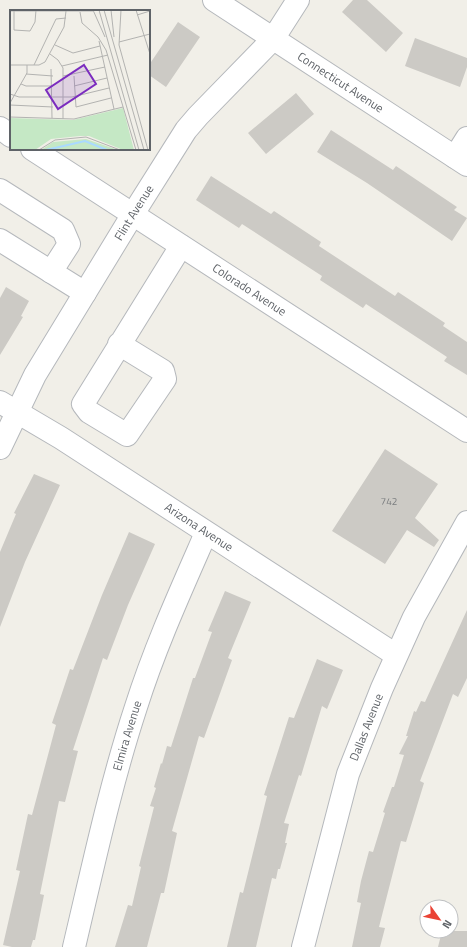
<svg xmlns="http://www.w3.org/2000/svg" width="467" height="947" font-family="'Titillium Web',sans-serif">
<rect width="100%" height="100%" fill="#f1efe8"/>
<path fill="#cccac5" d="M 353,0 L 367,0 L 403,33 L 386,52 L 342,12 Z
M 178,22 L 200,37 L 166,87 L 149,75 L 149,65 Z
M 415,38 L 467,58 L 467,67 L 460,87 L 405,66 Z
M 296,93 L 314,114 L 266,154 L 248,133 Z
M 331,130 L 393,170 L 396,166 L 457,207 L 454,210 L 467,218 L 452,241 L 367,183 L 317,152 Z
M 211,176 L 271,214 L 274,211 L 321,242 L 319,246 L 395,296 L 398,292 L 445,323 L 443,326 L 467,342 L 467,375 L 444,361 L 447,357 L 366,304 L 363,308 L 320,280 L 322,276 L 242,224 L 239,228 L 196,200 Z
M 6,287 L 29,301 L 21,316 L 23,317 L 0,355 L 0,298 Z
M 385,449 L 438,484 L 415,518 L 439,540 L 434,547 L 407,530 L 385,564 L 332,531 Z
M 34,474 L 60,485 L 25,562 L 0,627 L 0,552 L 16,514 L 14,513 Z
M 129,532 L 155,544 L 128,605 L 107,660 L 103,658 L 73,750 L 78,751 L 65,802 L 59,801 L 40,894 L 44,895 L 35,940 L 33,940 L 31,947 L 12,947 L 3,945 L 20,871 L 16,870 L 28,814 L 32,815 L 56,725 L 52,723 L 70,669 L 73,670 L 102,595 Z
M 225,591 L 251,602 L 228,658 L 232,660 L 204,738 L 199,736 L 172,831 L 177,833 L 164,893 L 161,893 L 147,947 L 115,947 L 128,905 L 132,906 L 141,867 L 139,866 L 154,807 L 150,806 L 156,788 L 154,787 L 161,763 L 162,764 L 167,746 L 171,747 L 193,678 L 195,678 L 212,632 L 208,631 Z
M 467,610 L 467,678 L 458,697 L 453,694 L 420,781 L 424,783 L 406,842 L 401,841 L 379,927 L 385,928 L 380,947 L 352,947 L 361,903 L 357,902 L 361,881 L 369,851 L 373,852 L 385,813 L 383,812 L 392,787 L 394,787 L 404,755 L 399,754 L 408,736 L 406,736 L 414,711 L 416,712 L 421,701 L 425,702 Z
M 317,659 L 343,670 L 327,709 L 322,706 L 301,776 L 299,775 L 284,823 L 289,824 L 285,843 L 287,843 L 280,869 L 278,869 L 276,879 L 272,878 L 256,947 L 227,947 L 240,892 L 243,893 L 267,796 L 264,795 L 289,717 L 294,718 Z
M 442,931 L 467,931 L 467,947 L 438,947 Z"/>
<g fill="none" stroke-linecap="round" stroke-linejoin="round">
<defs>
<g id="minor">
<path id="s1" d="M 214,0 L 467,165"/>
<path d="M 0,128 L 11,136"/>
<path id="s2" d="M 32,149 L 467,431"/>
<path d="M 455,157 L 467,138"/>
<path d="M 0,190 L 63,230 L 69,244 L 51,272"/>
<path d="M 0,240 L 85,293"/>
<path d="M 119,344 L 163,371 L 165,379 L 127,435 L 89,412 L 83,404 L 181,246"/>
<path id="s3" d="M 0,402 L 61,438 L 396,655"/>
<path id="s4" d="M 0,448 L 35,375 L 133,214 L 186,130 L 198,116 L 273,39 L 298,0"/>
<path id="s5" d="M 74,947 C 93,867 110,786 136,707 C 155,647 181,590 206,533"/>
<path id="s6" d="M 303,947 L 348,774 L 382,688 L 414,617 L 467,522"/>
</g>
</defs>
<use href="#minor" stroke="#b5b8bc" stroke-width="24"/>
<use href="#minor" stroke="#fff" stroke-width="22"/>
</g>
<g text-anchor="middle" stroke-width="3" stroke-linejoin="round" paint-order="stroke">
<g font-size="10" fill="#7a7d7f">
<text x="389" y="505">742</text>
</g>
<g font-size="12" fill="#5f6368" stroke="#fff">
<text dy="4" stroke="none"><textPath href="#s1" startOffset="151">Connecticut Avenue</textPath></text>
<text dy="4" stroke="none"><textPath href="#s4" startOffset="271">Flint Avenue</textPath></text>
<text dy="4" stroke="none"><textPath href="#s2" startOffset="259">Colorado Avenue</textPath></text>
<text dy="4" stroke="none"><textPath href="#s3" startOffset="235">Arizona Avenue</textPath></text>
<text dy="4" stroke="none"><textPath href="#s6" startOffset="229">Dallas Avenue</textPath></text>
<text dy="4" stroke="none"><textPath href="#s5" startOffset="218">Elmira Avenue</textPath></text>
</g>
</g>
<g transform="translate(10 10)">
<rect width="140" height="140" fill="#f1efe8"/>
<path d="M 113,98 L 124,140 L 113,140 L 79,126 L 70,126 L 41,129 L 25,140 L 0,140 L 0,108 L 63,110 ZM 76,129 L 108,140 L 31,140 L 43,132 Z" fill="#c5e8c5"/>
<path fill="none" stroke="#aadaff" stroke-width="2" d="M 36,140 L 75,131 L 97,140"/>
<path fill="none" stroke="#b3b3b1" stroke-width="1" d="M 83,0 L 95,27M 89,0 L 129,140M 94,0 L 134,140M 101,0 L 104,27M 111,0 L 109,35 L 138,140M 126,0 L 140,44M 0,1 L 83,1M 4,1 L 4,20 L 20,21 L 25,12 L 26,0M 70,2 L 72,13 L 88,27 L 96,40 L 126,140M 127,5 L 140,1M 89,31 L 104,99M 109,32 L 140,24M 45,35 L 63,43 L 90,36M 40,44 L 48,50 L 53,58 L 53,109M 0,55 L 29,55 L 35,52 L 54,17 L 56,1M 24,55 L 46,9 L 56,8M 52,56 L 98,45M 41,59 L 42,108M 16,64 L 43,66M 53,66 L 95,57M 64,66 L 66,97 L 101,88M 11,74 L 16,76 L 43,76M 64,76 L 97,68M 0,84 L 9,87 L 62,87 L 99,78M 0,93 L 17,63 L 17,55M 0,95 L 43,97M 0,107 L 64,109 L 113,97M 29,140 L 45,130 L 76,127 L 110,140"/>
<path fill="#7b2cbf" fill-opacity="0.15" stroke="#7b2cbf" stroke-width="2" d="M 74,55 L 86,74 L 48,99 L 36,80 Z"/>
<rect width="140" height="140" fill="none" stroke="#5f6368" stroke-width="2"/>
</g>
<g transform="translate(439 919) rotate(123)"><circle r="19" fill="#ffffff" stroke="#bfc1c3"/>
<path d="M0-3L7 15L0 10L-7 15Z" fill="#ea4335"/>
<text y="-6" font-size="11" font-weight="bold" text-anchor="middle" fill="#5f6368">N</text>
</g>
</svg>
